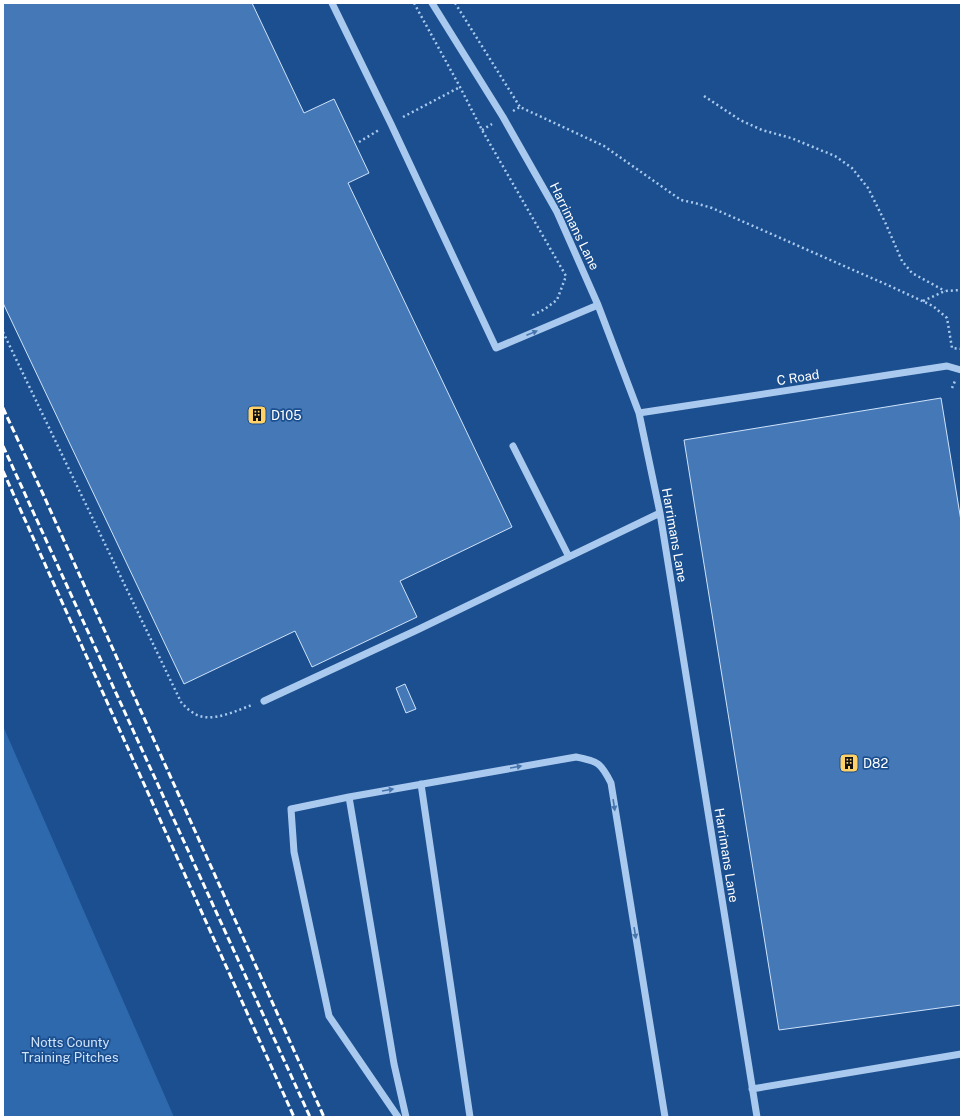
<svg xmlns="http://www.w3.org/2000/svg" width="964" height="1120" font-family="'Public Sans',sans-serif">
<rect width="100%" height="100%" fill="#1b4f8f"/>
<path fill="#2e69ad" d="M 3,726 L 174,1117 L 3,1117 Z"/>
<path fill="#4478b7" stroke="#cfe3fa" d="M 3,3 L 252,3 L 304,113 L 334,99 L 369,173 L 348,183 L 512,527 L 400,581 L 417,617 L 312,667 L 295,631 L 184,684 L 3,303 Z
M 941,398 L 961,521 L 961,1005 L 779,1030 L 684,440 Z
M 405,684 L 416,709 L 406,713 L 396,688 Z"/>
<g fill="none" stroke-linecap="round" stroke-linejoin="round">
<path stroke="#a9c9ee" stroke-width="2.5" stroke-dasharray="2 3" stroke-linecap="butt" d="M 414,3 L 460,87 L 482,130 L 566,276 L 557,300 L 545,309 L 533,315 L 534,317
M 455,3 L 520,107
M 704,96 L 740,120 L 762,130 L 791,138 L 835,156 L 852,168 L 868,188 L 885,222 L 902,261 L 912,273 L 945,291
M 513,111 L 520,107 L 604,146 L 681,200 L 695,203 L 712,208 L 892,287 L 933,306 L 947,318 L 952,348 L 961,349
M 403,117 L 460,87
M 482,130 L 492,124
M 359,142 L 379,130
M 923,301 L 945,291 L 961,290
M 3,332 L 181,702 C 187,709 195,716 204,717 C 220,719 238,710 252,705
M 952,388 L 955,381"/>
<path stroke="#a9c9ee" stroke-width="7" d="M 332,3 L 391,124 L 496,348 L 598,305
M 432,3 L 503,117 L 557,212 L 598,305 L 639,413 L 660,513 L 757,1117
M 639,413 L 947,366 L 961,370
M 513,446 L 569,557
M 264,701 L 417,630 L 660,513
M 421,784 L 470,1117
M 349,797 L 394,1064 L 406,1117
M 752,1089 L 961,1054
M 398,1117 L 329,1016 L 294,852 L 291,809 L 349,797 L 576,757 C 598,761 601,763 611,783 L 665,1117"/>
<path stroke="#fff" stroke-width="3" stroke-dasharray="7 3" stroke-linecap="butt" d="M 3,408 L 43,494 L 324,1117
M 3,446 L 310,1117
M 3,471 L 294,1117"/>
</g>
<defs><path id="oneway-solid" d="M-6-.8H1V-3.2L6.5 0L1 3.2V.8H-6Z"/></defs>
<g fill="#4674ac">
<use href="#oneway-solid" transform="translate(532 333) rotate(-22)"/>
<use href="#oneway-solid" transform="translate(516 767) rotate(-10)"/>
<use href="#oneway-solid" transform="translate(388 790) rotate(-10)"/>
<use href="#oneway-solid" transform="translate(614 805) rotate(81)"/>
<use href="#oneway-solid" transform="translate(635 933) rotate(81)"/>
</g>
<defs>
<symbol id="building-square" viewBox="-11 -11 22 22"><rect x="-9" y="-9" width="18" height="18" rx="4" fill="#ffd166" stroke="#1b4f8f"/><path d="M-4-6H4V6H1V3H-1V6H-4ZM-2.5-4.3h1.7v1.8h-1.7ZM.8-4.3h1.7v1.8H.8ZM-2.5-1h1.7V.8h-1.7ZM.8-1h1.7V.8H.8Z" fill="#111"/></symbol>
</defs>
<g fill-rule="evenodd">
<use href="#building-square" x="246" y="404" width="22" height="22"/>
<use href="#building-square" x="838" y="752" width="22" height="22"/>
</g>
<g text-anchor="middle" stroke-width="3.5" stroke-linejoin="round" paint-order="stroke">
<g font-size="13" fill="#fff" stroke="#1b4f8f">
<text transform="translate(575 226) rotate(64)" y="5">Harrimans Lane</text>
<text transform="translate(798 377) rotate(-9)" y="5">C Road</text>
<text transform="translate(675 535) rotate(80)" y="5">Harrimans Lane</text>
<text transform="translate(727 855) rotate(81)" y="5">Harrimans Lane</text>
</g>
<g font-size="13" fill="#fff" stroke="#1b4f8f" text-anchor="start">
<text x="271" y="420">D105</text>
<text x="863" y="768">D82</text>
</g>
<g font-size="13" fill="#cfe3fa" stroke="#1b4f8f">
<text x="70" y="1047">Notts County<tspan x="70" dy="15">Training Pitches</tspan></text>
</g>
</g>
<rect width="964" height="1120" fill="none" stroke="#ffffff" stroke-width="8"/>
</svg>
